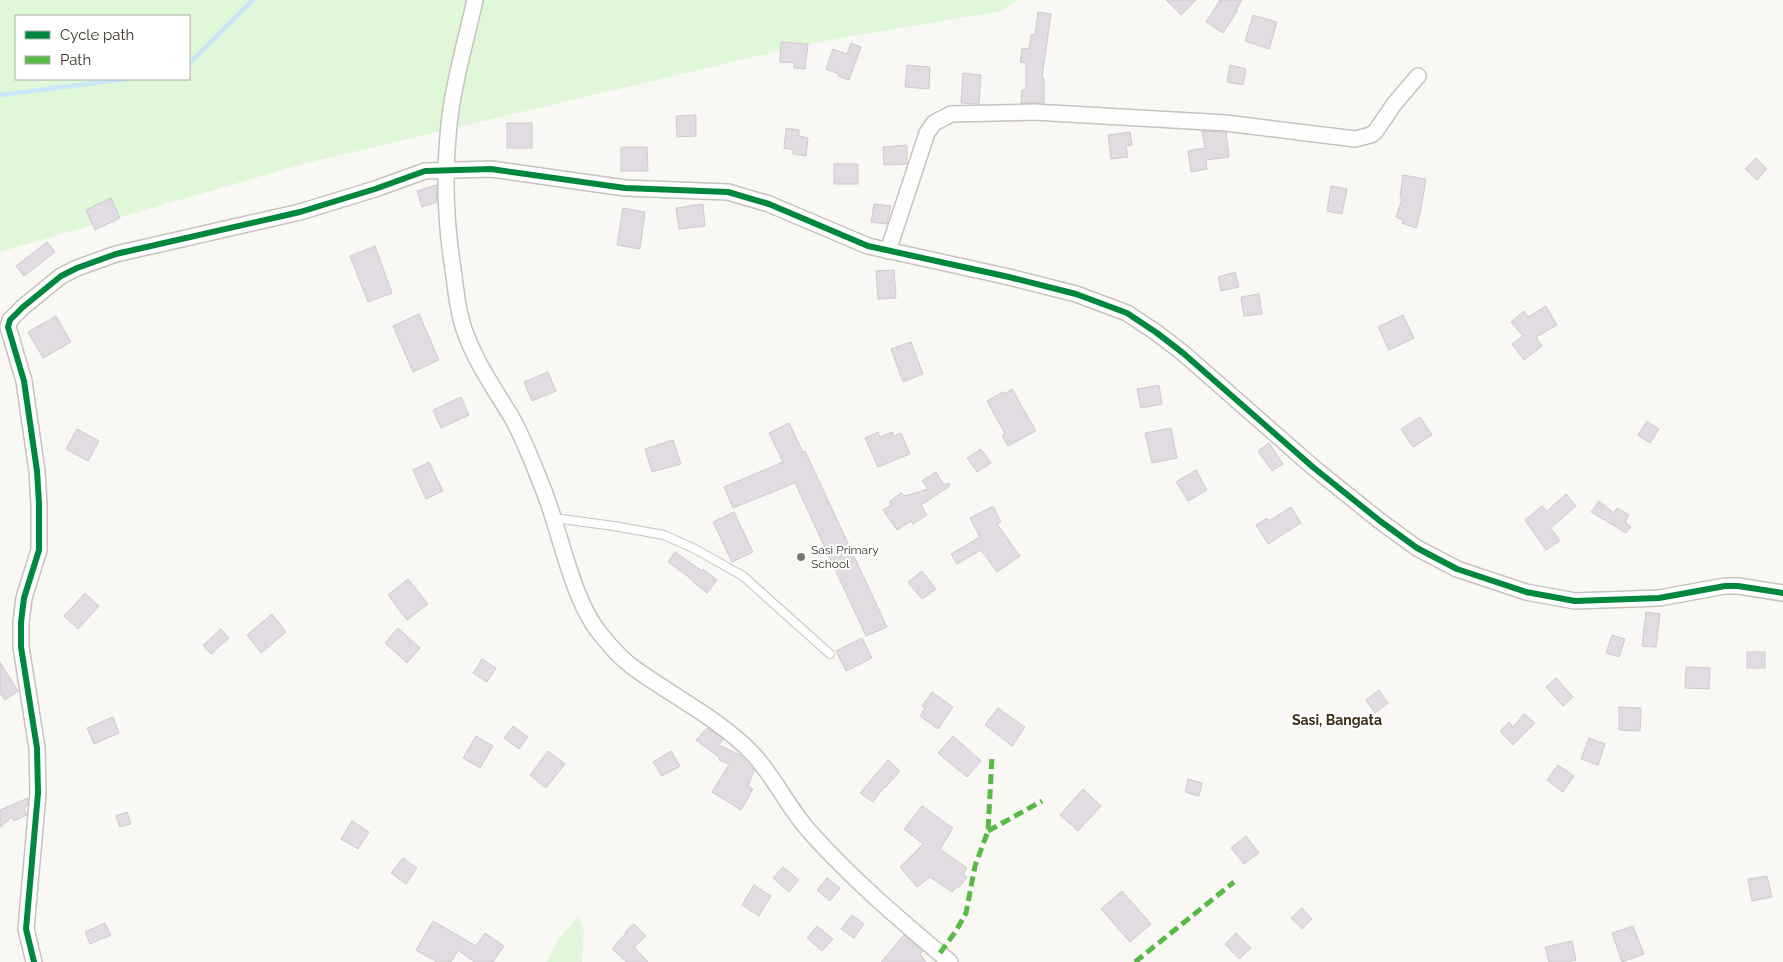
<svg xmlns="http://www.w3.org/2000/svg" width="1783" height="962" font-family="Raleway,sans-serif">
<rect width="100%" height="100%" fill="#faf8f5"/>
<path fill="#e0f7d9" fill-rule="evenodd" d="M 0,0 L 1017,0 L 1002,11 L 808,44 L 303,164 L 0,252 ZM 16,16 L 189,16 L 189,79 L 16,79 Z
M 579,916 L 584,933 L 582,962 L 547,962 L 557,941 Z"/>
<g fill="none" stroke-linecap="round" stroke-linejoin="round">
<path stroke="#cbe8fb" stroke-width="4.5" d="M 189,64 L 253,0
M 0,95 L 126,79"/>
</g>
<path fill="#e0dce1" stroke="#cecace" d="M 1166,0 L 1196,0 L 1181,15 Z
M 1220,0 L 1242,0 L 1236,10 L 1238,10 L 1223,33 L 1206,22 Z
M 1038,12 L 1051,14 L 1042,78 L 1044,78 L 1044,103 L 1021,103 L 1022,90 L 1026,90 L 1026,63 L 1020,62 L 1022,48 L 1029,49 L 1031,35 L 1035,35 Z
M 1253,15 L 1277,22 L 1269,49 L 1245,41 Z
M 781,42 L 808,44 L 805,69 L 794,68 L 794,63 L 780,62 Z
M 851,43 L 861,47 L 849,80 L 838,76 L 839,74 L 826,69 L 833,49 L 847,54 Z
M 907,65 L 930,67 L 929,89 L 905,87 Z
M 1230,65 L 1246,69 L 1243,85 L 1227,82 Z
M 963,73 L 981,75 L 979,104 L 961,103 Z
M 696,115 L 696,136 L 677,137 L 676,116 Z
M 507,123 L 532,123 L 532,148 L 507,148 Z
M 786,128 L 799,130 L 799,136 L 808,138 L 806,156 L 793,154 L 793,150 L 784,148 Z
M 1202,131 L 1226,132 L 1229,157 L 1206,160 L 1207,169 L 1191,172 L 1188,151 L 1205,148 Z
M 1130,132 L 1132,145 L 1126,146 L 1128,157 L 1111,159 L 1108,135 Z
M 907,145 L 907,164 L 884,165 L 883,147 Z
M 621,147 L 647,147 L 648,171 L 621,171 Z
M 1756,158 L 1767,169 L 1757,180 L 1745,169 Z
M 834,164 L 858,164 L 858,184 L 834,184 Z
M 1403,175 L 1426,179 L 1420,214 L 1416,228 L 1402,223 L 1403,220 L 1396,217 L 1402,199 L 1400,198 Z
M 436,185 L 437,202 L 422,207 L 417,191 Z
M 1331,186 L 1347,189 L 1342,214 L 1327,211 Z
M 111,198 L 120,218 L 95,230 L 86,210 Z
M 703,204 L 705,226 L 679,229 L 676,208 Z
M 874,204 L 891,206 L 887,224 L 871,222 Z
M 623,208 L 645,212 L 640,249 L 617,245 Z
M 47,242 L 55,252 L 24,276 L 16,266 Z
M 375,246 L 392,293 L 368,302 L 350,256 Z
M 894,270 L 896,298 L 878,299 L 876,271 Z
M 1235,272 L 1239,287 L 1221,291 L 1218,277 Z
M 1259,294 L 1262,314 L 1244,316 L 1241,297 Z
M 1546,306 L 1557,325 L 1536,337 L 1542,346 L 1524,360 L 1512,344 L 1523,336 L 1511,322 L 1524,311 L 1528,317 Z
M 419,314 L 439,360 L 413,372 L 393,326 Z
M 1403,315 L 1414,338 L 1389,350 L 1378,327 Z
M 56,316 L 71,342 L 43,358 L 28,332 Z
M 911,342 L 923,374 L 903,382 L 891,349 Z
M 548,372 L 556,391 L 532,401 L 524,382 Z
M 1159,385 L 1162,404 L 1141,408 L 1137,389 Z
M 1012,389 L 1036,431 L 1008,446 L 1002,436 L 1005,434 L 987,401 L 1003,392 L 1004,394 Z
M 461,397 L 469,415 L 441,428 L 433,410 Z
M 1420,417 L 1432,435 L 1413,447 L 1401,429 Z
M 1647,421 L 1659,429 L 1650,443 L 1638,435 Z
M 789,423 L 803,452 L 805,451 L 887,627 L 866,636 L 795,483 L 733,508 L 724,487 L 783,462 L 769,433 Z
M 1171,428 L 1177,458 L 1152,463 L 1145,433 Z
M 77,429 L 99,441 L 88,461 L 66,449 Z
M 878,432 L 880,437 L 892,432 L 894,436 L 901,433 L 910,454 L 878,467 L 865,438 Z
M 673,440 L 681,464 L 652,472 L 645,449 Z
M 1269,443 L 1283,464 L 1272,471 L 1258,451 Z
M 981,449 L 991,463 L 977,472 L 967,458 Z
M 429,462 L 443,491 L 426,499 L 413,470 Z
M 1196,470 L 1207,490 L 1188,501 L 1176,482 Z
M 936,472 L 944,485 L 949,483 L 950,486 L 921,505 L 927,515 L 913,524 L 911,521 L 897,530 L 883,510 L 891,505 L 889,502 L 901,493 L 905,496 L 928,489 L 922,481 Z
M 1566,494 L 1576,506 L 1551,528 L 1560,541 L 1546,550 L 1525,520 L 1542,506 L 1547,511 Z
M 1599,501 L 1614,513 L 1617,508 L 1629,515 L 1625,522 L 1631,527 L 1626,533 L 1591,512 Z
M 993,506 L 1001,522 L 997,524 L 1020,556 L 997,572 L 981,550 L 957,564 L 951,554 L 980,537 L 970,518 Z
M 1291,507 L 1301,523 L 1268,544 L 1256,525 L 1267,518 L 1269,521 Z
M 734,512 L 753,552 L 732,562 L 713,522 Z
M 675,552 L 702,571 L 703,569 L 717,580 L 707,593 L 693,582 L 694,581 L 668,562 Z
M 922,571 L 936,589 L 922,599 L 908,582 Z
M 408,579 L 428,604 L 407,620 L 388,595 Z
M 85,593 L 99,606 L 78,629 L 64,616 Z
M 1646,612 L 1660,614 L 1656,647 L 1642,646 Z
M 272,614 L 286,632 L 261,653 L 247,635 Z
M 398,628 L 420,648 L 407,663 L 385,643 Z
M 221,629 L 229,638 L 211,654 L 203,645 Z
M 1612,635 L 1625,639 L 1619,657 L 1606,653 Z
M 862,638 L 872,658 L 846,671 L 836,651 Z
M 1747,652 L 1765,652 L 1765,668 L 1747,668 Z
M 482,659 L 496,668 L 487,682 L 473,673 Z
M 0,662 L 18,691 L 5,700 L 0,693 Z
M 1686,667 L 1710,668 L 1709,689 L 1685,688 Z
M 1556,678 L 1573,697 L 1563,706 L 1546,687 Z
M 1379,690 L 1388,703 L 1375,713 L 1366,700 Z
M 932,692 L 953,707 L 938,729 L 920,716 L 925,708 L 922,706 Z
M 1619,707 L 1641,708 L 1640,731 L 1619,730 Z
M 998,708 L 1025,727 L 1012,746 L 985,725 Z
M 1524,714 L 1535,723 L 1513,745 L 1500,731 L 1509,722 L 1513,727 Z
M 113,717 L 119,733 L 94,744 L 87,728 Z
M 513,726 L 528,737 L 519,749 L 504,738 Z
M 707,728 L 723,739 L 719,745 L 740,755 L 754,770 L 748,786 L 753,789 L 741,810 L 712,792 L 729,764 L 719,760 L 720,758 L 696,740 Z
M 476,736 L 493,746 L 480,768 L 463,758 Z
M 953,736 L 981,761 L 967,777 L 938,753 Z
M 1589,738 L 1605,744 L 1598,765 L 1581,759 Z
M 548,751 L 565,764 L 546,788 L 530,775 Z
M 671,751 L 680,766 L 662,776 L 653,762 Z
M 888,760 L 900,771 L 885,788 L 884,787 L 873,802 L 860,793 Z
M 1558,765 L 1574,776 L 1563,792 L 1547,780 Z
M 1188,779 L 1202,783 L 1199,796 L 1185,792 Z
M 1083,789 L 1101,806 L 1078,831 L 1060,815 Z
M 28,798 L 28,805 L 24,808 L 27,815 L 14,821 L 12,817 L 0,827 L 0,810 Z
M 922,806 L 953,828 L 940,849 L 967,868 L 963,875 L 967,877 L 959,888 L 957,886 L 952,892 L 930,877 L 917,887 L 900,867 L 923,844 L 904,829 Z
M 127,812 L 131,824 L 120,827 L 116,816 Z
M 352,821 L 369,832 L 358,849 L 341,839 Z
M 1246,836 L 1259,853 L 1244,864 L 1231,848 Z
M 403,858 L 417,868 L 406,884 L 391,873 Z
M 783,867 L 799,880 L 789,892 L 773,878 Z
M 1767,876 L 1772,897 L 1752,901 L 1748,879 Z
M 827,878 L 840,888 L 830,901 L 817,890 Z
M 754,885 L 771,896 L 759,916 L 742,905 Z
M 1122,891 L 1151,924 L 1130,942 L 1101,909 Z
M 1302,908 L 1312,919 L 1302,929 L 1291,918 Z
M 852,915 L 864,924 L 854,938 L 841,929 Z
M 433,921 L 476,946 L 485,933 L 504,946 L 493,962 L 474,962 L 458,950 L 451,962 L 437,962 L 416,950 Z
M 105,923 L 111,935 L 90,944 L 85,932 Z
M 634,924 L 646,936 L 634,947 L 648,962 L 627,962 L 612,949 L 626,933 L 625,932 Z
M 817,926 L 833,939 L 822,951 L 807,938 Z
M 1633,926 L 1644,954 L 1622,962 L 1612,933 Z
M 1236,933 L 1251,948 L 1239,959 L 1225,944 Z
M 904,935 L 923,951 L 920,954 L 926,962 L 881,962 Z
M 1572,941 L 1576,960 L 1567,962 L 1549,962 L 1545,947 Z"/>
<g fill="none" stroke-linecap="round" stroke-linejoin="round">
<defs>
<path id="service" d="M 554,518 L 614,526 L 664,535 L 695,549 L 743,576 L 830,654"/>
<path id="minor" d="M 475,0 C 465,45 451,91 448,136 C 444,181 446,225 453,269 C 456,291 458,316 467,337 C 478,366 496,391 512,418 C 524,439 533,464 542,486 C 561,531 571,600 602,636 C 610,646 620,657 630,665 C 670,695 717,717 752,753 C 775,777 788,808 810,832 C 853,880 901,921 950,962
M 888,251 L 927,133 L 934,123 L 951,114 L 1034,112 L 1226,123 L 1355,139 L 1371,135 L 1375,132 L 1395,103 L 1418,76
M 34,962 L 26,929 L 38,793 L 37,748 L 21,647 L 21,622 L 24,598 L 39,550 L 39,504 L 37,471 L 24,381 L 8,327 L 10,320 L 23,307 L 61,276 L 77,268 L 116,254 L 300,212 L 375,189 L 425,171 L 491,169 L 625,188 L 728,192 L 769,204 L 868,246 L 1009,277 L 1076,294 L 1127,313 L 1157,333 L 1183,353 L 1314,468 L 1380,521 L 1417,548 L 1457,569 L 1526,592 L 1575,601 L 1659,598 L 1725,586 L 1738,586 L 1783,593"/>
</defs>
<use href="#service" stroke="#c7c3bc" stroke-width="10"/>
<use href="#minor" stroke="#c7c3bc" stroke-width="18"/>
<use href="#service" stroke="#fefefe" stroke-width="8"/>
<use href="#minor" stroke="#fefefe" stroke-width="15"/>
<path stroke="#58b947" stroke-width="5" stroke-dasharray="10 5" stroke-linecap="butt" d="M 988,831 L 1042,801
M 940,953 L 956,931 L 966,913 L 975,866 L 988,831 L 992,757
M 1135,962 L 1234,882"/>
<defs>
<path id="cycleway" d="M 34,962 L 26,929 L 38,793 L 37,748 L 21,647 L 21,622 L 24,598 L 39,550 L 39,504 L 37,471 L 24,381 L 8,327 L 10,320 L 23,307 L 61,276 L 77,268 L 116,254 L 300,212 L 375,189 L 425,171 L 491,169 L 625,188 L 728,192 L 769,204 L 868,246 L 1009,277 L 1076,294 L 1127,313 L 1157,333 L 1183,353 L 1314,468 L 1380,521 L 1417,548 L 1457,569 L 1526,592 L 1575,601 L 1659,598 L 1725,586 L 1738,586 L 1783,593"/>
</defs>
<use href="#cycleway" stroke="#fff" stroke-width="9"/>
<use href="#cycleway" stroke="#00873e" stroke-width="6"/>
</g>
<circle fill="#7d786f" stroke="#fff" stroke-width="2" cx="801" cy="557" r="5"/>
<g text-anchor="middle" stroke-width="4" stroke-linejoin="round" paint-order="stroke">
<g font-size="12" fill="#393327" stroke="#fff" text-anchor="start">
<text x="811" y="554">Sasi Primary<tspan x="811" dy="14">School</tspan></text>
</g>
<g font-size="14" font-weight="bold" fill="#3c2f15" stroke="#fff">
<text x="1337" y="725">Sasi, Bangata</text>
</g>
</g>
<rect x="15" y="15" width="175" height="65" fill="#ffffff" stroke="#b0ada9"/>
<rect x="25" y="31" width="25" height="8" fill="#00873e" stroke="#b0ada9"/>
<text x="60" y="40" font-size="15" fill="#393327">Cycle path</text>
<rect x="25" y="56" width="25" height="8" fill="#58b947" stroke="#b0ada9"/>
<text x="60" y="65" font-size="15" fill="#393327">Path</text>
</svg>
